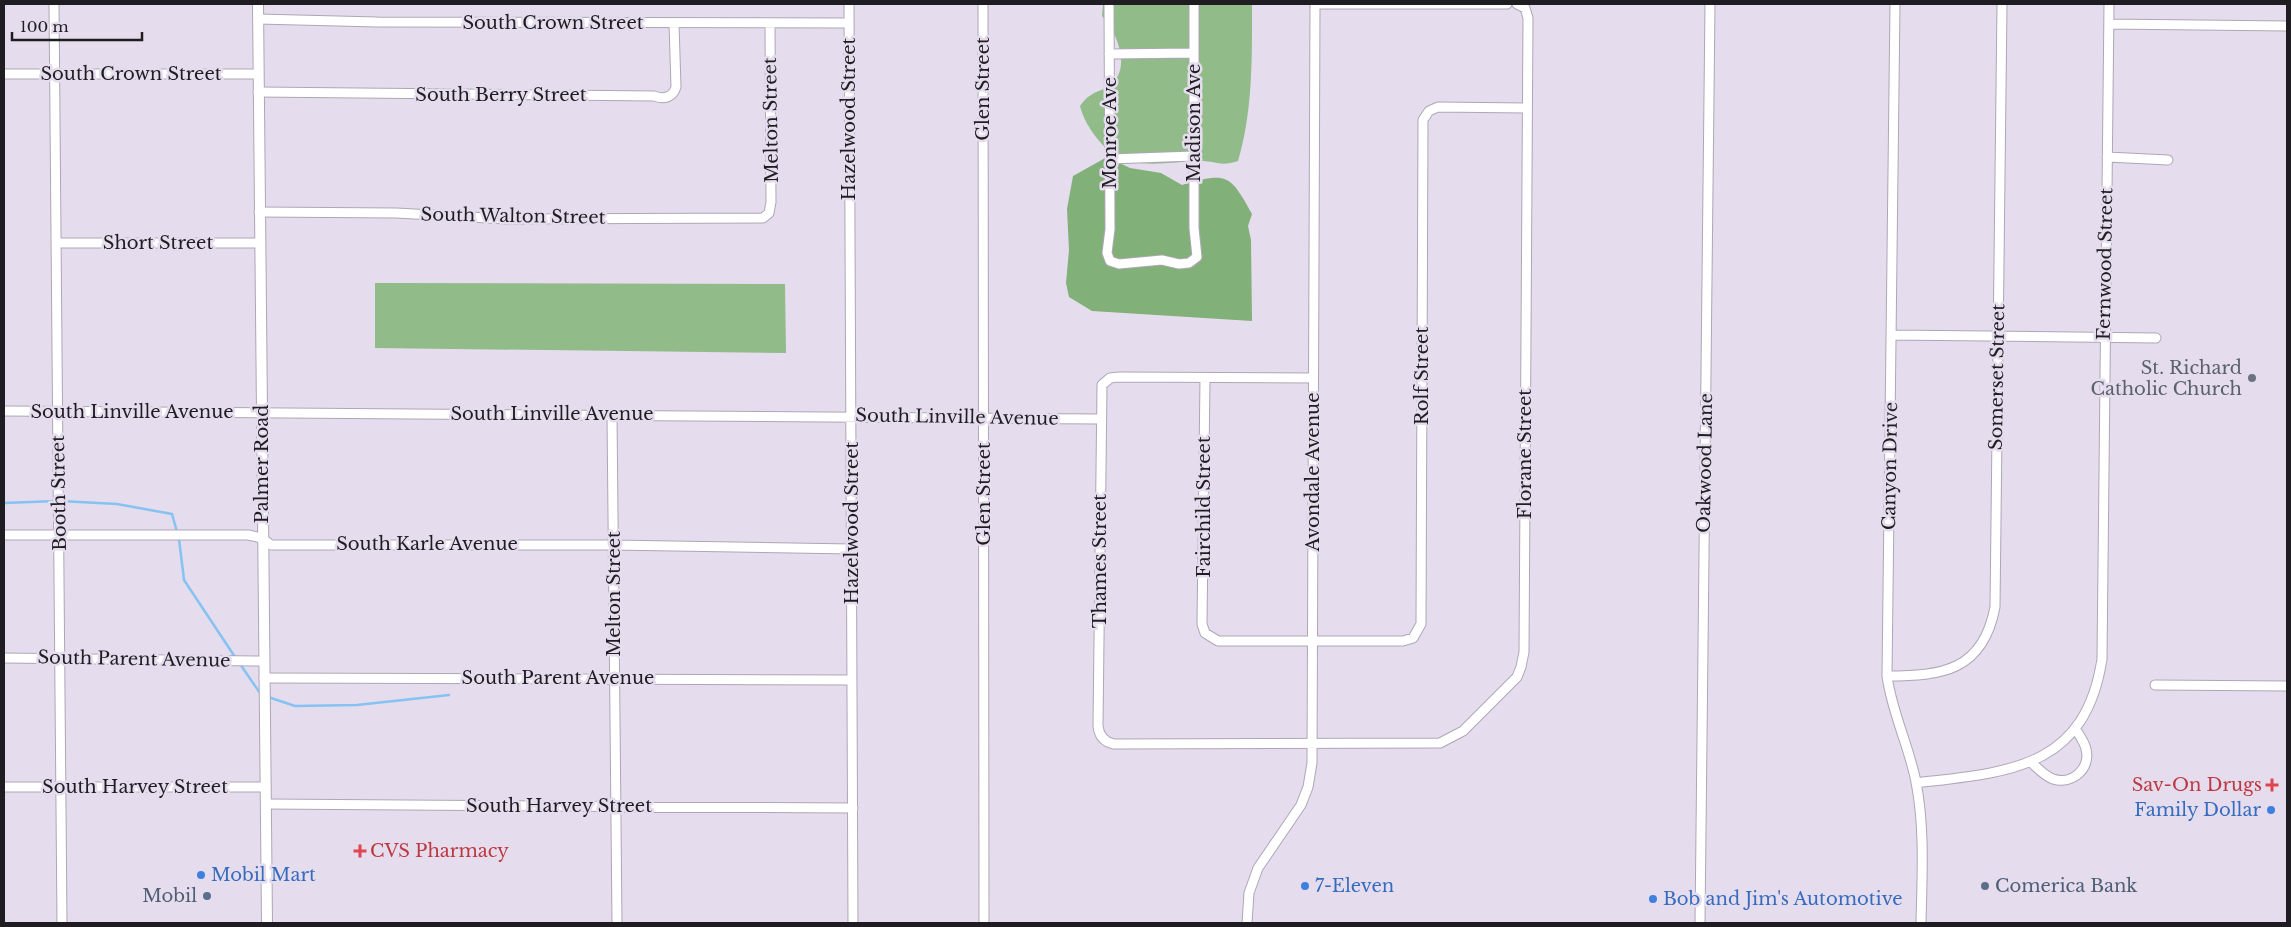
<svg xmlns="http://www.w3.org/2000/svg" width="2291" height="927" font-family="'Libre Baskerville',serif">
<rect width="100%" height="100%" fill="#e5dced"/>
<path fill="#91bb89" d="M 1103,4 L 1252,4 C 1252,57 1253,111 1238,161 C 1220,167 1217,161 1200,161 C 1157,162 1122,175 1093,133 C 1087,124 1083,117 1080,106 C 1083,102 1087,97 1091,95 C 1096,91 1104,90 1109,86 C 1132,70 1118,33 1102,16 Z
M 375,283 L 785,284 L 786,353 L 375,348 Z"/>
<path fill="#82b079" d="M 1107,157 L 1130,168 L 1161,173 L 1182,185 C 1227,172 1230,174 1252,214 L 1248,226 L 1251,240 L 1252,321 L 1092,311 L 1069,297 L 1066,283 L 1069,250 L 1067,209 L 1073,176 Z"/>
<g fill="none" stroke-linecap="round" stroke-linejoin="round">
<path stroke="#86c3f2" stroke-width="2.5" d="M 61,501 L 117,504 L 172,514 L 179,539 L 184,580 L 235,657
M 4,503 L 56,501
M 240,664 L 262,696
M 268,697 L 295,706 L 357,705 L 449,695"/>
<defs>
<path id="minor" d="M 54,4 L 62,923
M 849,4 L 853,923
M 983,4 L 984,923
M 1109,4 L 1110,229 L 1107,253 L 1110,261 L 1119,264 L 1162,260 L 1179,264 L 1189,263 L 1197,257 L 1194,228 L 1194,4
M 1315,4 L 1507,4
M 1895,4 L 1887,676 C 1892,713 1909,746 1916,782 C 1925,829 1922,876 1921,923
M 258,19 L 377,22 L 849,23
M 2109,24 L 2287,26
M 1109,54 L 1194,53
M 4,74 L 258,74
M 258,92 L 654,96 C 664,100 673,97 676,87 L 674,24
M 2107,157 L 2168,160
M 1110,159 L 1194,156
M 259,212 L 396,213 L 506,219 L 763,218 L 769,213 L 771,202 L 770,24
M 57,243 L 259,243
M 1891,335 L 2156,338
M 1205,378 L 1202,624 L 1205,633 L 1218,641 L 1403,641 L 1413,638 L 1421,624 L 1423,120 L 1429,111 L 1438,107 L 1526,108
M 1313,378 L 1119,377 L 1110,378 L 1102,385 L 1098,726 C 1099,736 1104,742 1114,744 L 1440,743 L 1463,731 L 1517,677 L 1521,667 L 1524,652 L 1528,18 L 1525,8 L 1517,4
M 4,411 L 1101,419
M 612,414 L 617,923
M 4,535 L 248,535 L 262,538 L 271,545 L 613,545 L 852,549
M 4,658 L 264,661
M 1887,676 C 1942,676 1983,671 1995,607 L 2002,4
M 264,678 L 852,680
M 2155,685 L 2287,686
M 2032,763 C 2038,769 2045,776 2053,779 C 2072,785 2091,769 2086,749 C 2084,741 2079,735 2075,728
M 1916,783 C 2007,772 2085,770 2102,659 L 2109,4
M 4,787 L 266,787
M 266,804 L 853,808
M 1247,923 L 1249,893 L 1258,868 L 1301,805 L 1308,787 L 1312,763 L 1315,4
M 1700,923 L 1710,4"/>
<path id="tertiary" d="M 258,4 L 267,923"/>
</defs>
<use href="#minor" stroke="#aea6b6" stroke-width="11"/>
<use href="#tertiary" stroke="#aea6b6" stroke-width="12"/>
<use href="#minor" stroke="#fff" stroke-width="9"/>
<use href="#tertiary" stroke="#fff" stroke-width="10"/>
</g>
<circle fill="#6b7280" stroke="#e5dced" stroke-width="2" cx="2252" cy="378" r="5"/>
<g fill="#e0444e" stroke="#e5dced" stroke-width="2">
<path d="M2269.5 777.5h5v5h5v5h-5v5h-5v-5h-5v-5h5z"/>
<path d="M357.5 843.5h5v5h5v5h-5v5h-5v-5h-5v-5h5z"/>
</g>
<g fill="#3f7fe0" stroke="#e5dced" stroke-width="2">
<circle cx="2271" cy="810" r="5"/>
<circle cx="201" cy="875" r="5"/>
<circle cx="1305" cy="886" r="5"/>
<circle cx="1653" cy="899" r="5"/>
</g>
<g fill="#5c6f8a" stroke="#e5dced" stroke-width="2">
<circle cx="1985" cy="886" r="5"/>
<circle cx="207" cy="896" r="5"/>
</g>
<g text-anchor="middle" stroke-width="5" stroke-linejoin="round" paint-order="stroke">
<g font-size="18" fill="#1f1c22" stroke="#e5dced">
<text x="553" y="29">South Crown Street</text>
<text x="131" y="80">South Crown Street</text>
<text transform="translate(983 89) rotate(-90)" y="6">Glen Street</text>
<text x="501" y="101">South Berry Street</text>
<text transform="translate(849 119) rotate(-90)" y="6">Hazelwood Street</text>
<text transform="translate(771 120) rotate(-91)" y="6">Melton Street</text>
<text transform="translate(1194 123) rotate(-90)" y="6">Madison Ave</text>
<text transform="translate(1110 133) rotate(-90)" y="6">Monroe Ave</text>
<text transform="translate(513 216) rotate(1)" y="6">South Walton Street</text>
<text x="158" y="249">Short Street</text>
<text transform="translate(2105 264) rotate(-89)" y="6">Fernwood Street</text>
<text transform="translate(1422 376) rotate(-90)" y="6">Rolf Street</text>
<text transform="translate(1997 377) rotate(-89)" y="6">Somerset Street</text>
<text x="132" y="418">South Linville Avenue</text>
<text x="552" y="420">South Linville Avenue</text>
<text transform="translate(957 417) rotate(1)" y="6">South Linville Avenue</text>
<text transform="translate(1525 454) rotate(-90)" y="6">Florane Street</text>
<text transform="translate(1705 463) rotate(-89)" y="6">Oakwood Lane</text>
<text transform="translate(262 464) rotate(-90)" y="6">Palmer Road</text>
<text transform="translate(1890 466) rotate(-89)" y="6">Canyon Drive</text>
<text transform="translate(1313 472) rotate(-90)" y="6">Avondale Avenue</text>
<text transform="translate(59 493) rotate(-91)" y="6">Booth Street</text>
<text transform="translate(984 494) rotate(-90)" y="6">Glen Street</text>
<text transform="translate(1204 507) rotate(-90)" y="6">Fairchild Street</text>
<text transform="translate(852 523) rotate(-90)" y="6">Hazelwood Street</text>
<text x="427" y="550">South Karle Avenue</text>
<text transform="translate(1100 561) rotate(-90)" y="6">Thames Street</text>
<text transform="translate(614 594) rotate(-90)" y="6">Melton Street</text>
<text transform="translate(134 659) rotate(1)" y="6">South Parent Avenue</text>
<text x="558" y="684">South Parent Avenue</text>
<text x="135" y="793">South Harvey Street</text>
<text x="559" y="812">South Harvey Street</text>
</g>
<g font-size="18" fill="#5b616d" stroke="#e5dced" text-anchor="end">
<text x="2242" y="374">St. Richard<tspan x="2242" dy="21">Catholic Church</tspan></text>
</g>
<g font-size="18" fill="#be3a42" stroke="#e5dced" text-anchor="end">
<text x="2262" y="791">Sav-On Drugs</text>
<text x="370" y="857" text-anchor="start">CVS Pharmacy</text>
</g>
<g font-size="18" fill="#366cbe" stroke="#e5dced" text-anchor="start">
<text x="2261" y="816" text-anchor="end">Family Dollar</text>
<text x="211" y="881">Mobil Mart</text>
<text x="1315" y="892">7-Eleven</text>
<text x="1663" y="905">Bob and Jim's Automotive</text>
</g>
<g font-size="18" fill="#4e5e75" stroke="#e5dced" text-anchor="start">
<text x="1995" y="892">Comerica Bank</text>
<text x="197" y="902" text-anchor="end">Mobil</text>
</g>
</g>
<rect width="2291" height="927" fill="none" stroke="#1f1c22" stroke-width="10"/>
<path d="M12 32v8h130v-8" fill="none" stroke="#1f1c22" stroke-width="2.5"/>
<text x="20" y="32" font-size="15" fill="#1f1c22" stroke="#e5dced" stroke-width="4" paint-order="stroke">100 m</text>
</svg>
